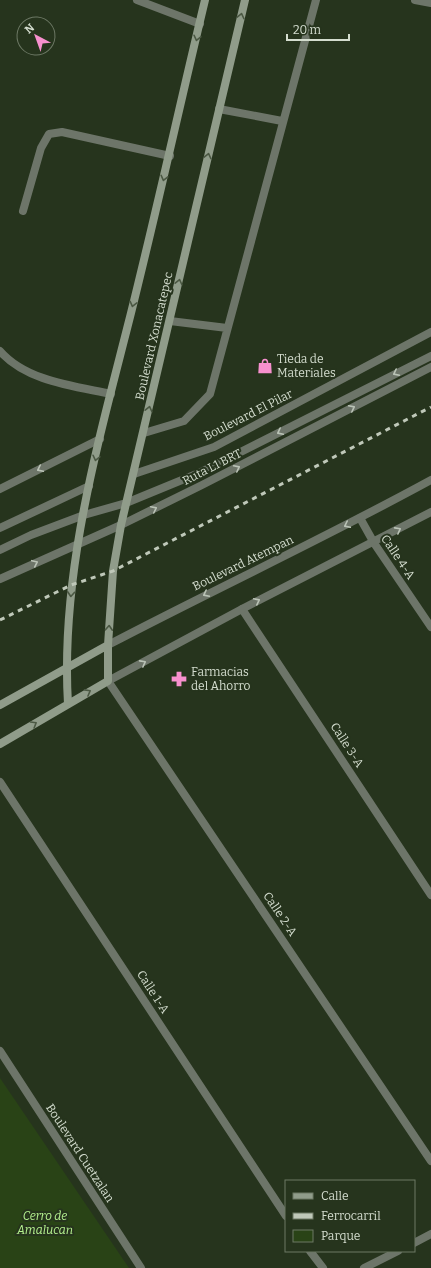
<svg xmlns="http://www.w3.org/2000/svg" width="431" height="1268" font-family="Bitter,serif">
<rect width="100%" height="100%" fill="#26341d"/>
<path fill="#294316" d="M 0,1078 L 129,1268 L 0,1268 Z"/>
<g fill="none" stroke-linecap="round" stroke-linejoin="round">
<path stroke="#6d7569" stroke-width="8" d="M 0,550 L 31,535 L 84,515 L 126,503 L 199,473 L 431,356
M 0,579 L 121,525 L 202,485 L 431,367"/>
<path stroke="#6d7569" stroke-width="8" d="M 137,0 L 200,24
M 415,0 L 431,3
M 219,109 L 282,121
M 23,211 L 41,148 L 49,134 L 62,132 L 170,156
M 170,321 L 227,328
M 0,351 C 26,381 74,386 111,394
M 144,433 L 184,421 L 210,394 L 316,0
M 134,474 L 214,447 L 431,332
M 360,518 L 374,543 L 431,627
M 242,609 L 431,895
M 108,681 L 431,1161
M 0,782 L 286,1216
M 0,1051 L 141,1268
M 414,1243 L 431,1234
M 310,1251 L 323,1268
M 364,1268 L 398,1251"/>
<path stroke="#6d7569" stroke-width="8" d="M 0,489 L 100,439
M 0,528 L 89,486
M 108,645 C 215,589 325,538 431,480
M 108,681 L 242,609 L 431,512"/>
<path stroke="#909c8a" stroke-width="8" d="M 68,704 C 60,571 99,440 131,313 C 157,209 180,104 205,0
M 0,705 L 108,645
M 0,744 L 108,681 L 108,645 L 113,571 L 121,525 L 245,0"/>
<path stroke="#bfc8b9" stroke-width="3" stroke-dasharray="5 5" stroke-linecap="butt" d="M 0,620 L 71,585 L 113,571 L 431,407"/>
</g>
<defs><path id="oneway-chevron" d="M-2-3.5L2.5 0L-2 3.5" fill="none" stroke-width="1.6" stroke-linecap="round" stroke-linejoin="round"/></defs>
<g stroke="#4b5843">
<use href="#oneway-chevron" transform="translate(241 16) rotate(-77)"/>
<use href="#oneway-chevron" transform="translate(197 38) rotate(103)"/>
<use href="#oneway-chevron" transform="translate(208 156) rotate(-77)"/>
<use href="#oneway-chevron" transform="translate(164 178) rotate(104)"/>
<use href="#oneway-chevron" transform="translate(179 282) rotate(-77)"/>
<use href="#oneway-chevron" transform="translate(133 304) rotate(104)"/>
<use href="#oneway-chevron" transform="translate(149 409) rotate(-77)"/>
<use href="#oneway-chevron" transform="translate(96 458) rotate(103)"/>
<use href="#oneway-chevron" transform="translate(71 594) rotate(94)"/>
<use href="#oneway-chevron" transform="translate(109 628) rotate(-87)"/>
<use href="#oneway-chevron" transform="translate(88 692) rotate(-29)"/>
<use href="#oneway-chevron" transform="translate(34 724) rotate(-31)"/>
</g>
<g stroke="#bac3b6">
<use href="#oneway-chevron" transform="translate(396 373) rotate(153)"/>
<use href="#oneway-chevron" transform="translate(352 408) rotate(-27)"/>
<use href="#oneway-chevron" transform="translate(280 432) rotate(153)"/>
<use href="#oneway-chevron" transform="translate(237 468) rotate(-27)"/>
<use href="#oneway-chevron" transform="translate(40 469) rotate(154)"/>
<use href="#oneway-chevron" transform="translate(154 509) rotate(-26)"/>
<use href="#oneway-chevron" transform="translate(347 525) rotate(154)"/>
<use href="#oneway-chevron" transform="translate(398 530) rotate(-28)"/>
<use href="#oneway-chevron" transform="translate(35 563) rotate(-25)"/>
<use href="#oneway-chevron" transform="translate(206 594) rotate(153)"/>
<use href="#oneway-chevron" transform="translate(257 601) rotate(-27)"/>
<use href="#oneway-chevron" transform="translate(143 663) rotate(-28)"/>
</g>
<defs>
<symbol id="shop-bare" viewBox="-9 -9 18 18"><path d="M-5-2.5h2.3a2.7 3.5 0 0 1 5.4 0H5L5.5 6h-11ZM-1.5-2.5h3a1.5 2.3 0 0 0-3 0Z" fill="#f790ce" stroke="#26341d" stroke-width="2.5" paint-order="stroke"/></symbol>
<symbol id="pharmacy-bare" viewBox="-9 -9 18 18"><path d="M-2-6h4v4h4v4h-4v4h-4v-4h-4v-4h4Z" fill="#f790ce" stroke="#26341d" stroke-width="2.5" paint-order="stroke"/></symbol>
</defs>
<g fill-rule="evenodd">
<use href="#shop-bare" x="254" y="355" width="22" height="22"/>
<use href="#pharmacy-bare" x="168" y="668" width="22" height="22"/>
</g>
<g text-anchor="middle" stroke-width="4" stroke-linejoin="round" paint-order="stroke">
<g font-size="12" fill="#d4ddcf" stroke="#26341d">
<text transform="translate(154 336) rotate(-77)" y="4">Boulevard Xonacatepec</text>
<text transform="translate(248 415) rotate(-27)" y="4">Boulevard El Pilar</text>
<text transform="translate(212 467) rotate(-27)" y="4">Ruta L1 BRT</text>
<text transform="translate(398 557) rotate(56)" y="4">Calle 4-A</text>
<text transform="translate(243 563) rotate(-26)" y="4">Boulevard Atempan</text>
<text transform="translate(347 745) rotate(57)" y="4">Calle 3-A</text>
<text transform="translate(280 914) rotate(56)" y="4">Calle 2-A</text>
<text transform="translate(153 992) rotate(57)" y="4">Calle 1-A</text>
<text transform="translate(80 1153) rotate(57)" y="4">Boulevard Cuetzalan</text>
</g>
<g font-size="12" fill="#d4ddcf" stroke="#26341d" text-anchor="start">
<text x="277" y="363">Tieda de<tspan x="277" dy="14">Materiales</tspan></text>
<text x="191" y="676">Farmacias<tspan x="191" dy="14">del Ahorro</tspan></text>
</g>
<g font-size="12" font-style="italic" fill="#b5f18f" stroke="#26341d">
<text x="45" y="1220">Cerro de<tspan x="45" dy="14">Amalucan</tspan></text>
</g>
</g>
<rect x="285" y="1180" width="130" height="72" fill="#26341d" stroke="#6c7864"/>
<rect x="293" y="1193" width="20" height="6" fill="#909c8a" stroke="#6c7864"/>
<text x="321" y="1200" font-size="12" fill="#d4ddcf">Calle</text>
<rect x="293" y="1213" width="20" height="6" fill="#bfc8b9" stroke="#6c7864"/>
<text x="321" y="1220" font-size="12" fill="#d4ddcf">Ferrocarril</text>
<rect x="293" y="1230" width="20" height="12" fill="#294316" stroke="#6c7864"/>
<text x="321" y="1240" font-size="12" fill="#d4ddcf">Parque</text>
<g transform="translate(36 36) rotate(319)"><circle r="19" fill="#26341d" stroke="#6c7864"/>
<path d="M0-3L7 15L0 10L-7 15Z" fill="#f790ce"/>
<text y="-6" font-size="11" font-weight="bold" text-anchor="middle" fill="#d4ddcf">N</text>
</g>
<path d="M287 34v6h62v-6" fill="none" stroke="#d4ddcf" stroke-width="2"/>
<text x="293" y="34" font-size="12" fill="#d4ddcf" stroke="#26341d" stroke-width="3" paint-order="stroke">20 m</text>
</svg>
